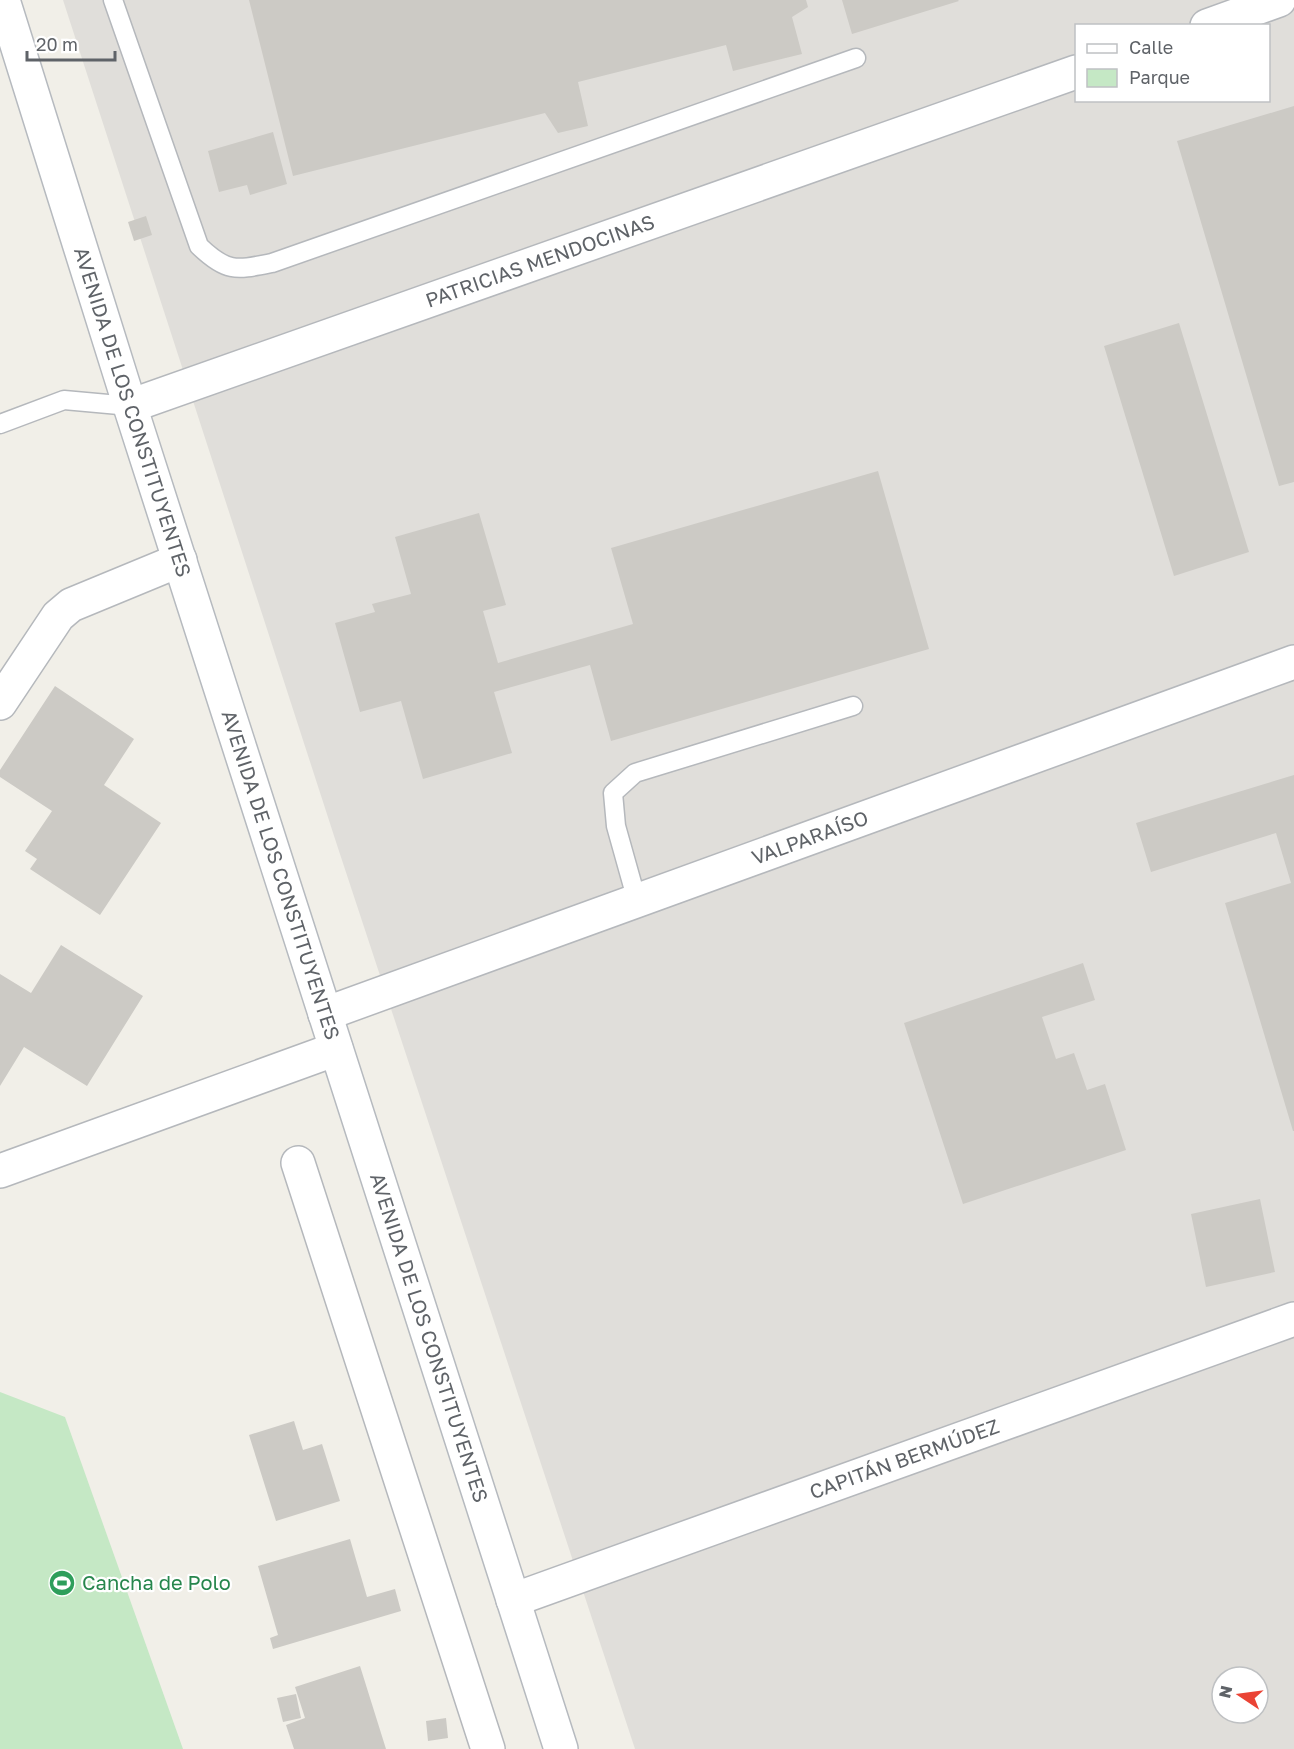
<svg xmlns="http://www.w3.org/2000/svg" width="1294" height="1749" font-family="'Golos Text',sans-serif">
<rect width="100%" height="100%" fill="#f1efe8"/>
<path fill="#e0deda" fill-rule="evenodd" d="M 63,0 L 1294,0 L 1294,1749 L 635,1749 L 337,845 ZM 1076,26 L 1268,26 L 1268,100 L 1076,100 ZM 1222,1677 L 1258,1677 L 1258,1713 L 1222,1713 Z"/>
<path fill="#c5e8c5" d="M 0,1392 L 65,1417 L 183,1749 L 0,1749 Z"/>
<path fill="#cccac5" d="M 249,0 L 806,0 L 808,7 L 792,17 L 802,54 L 733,71 L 726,45 L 578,82 L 588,126 L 558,133 L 545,113 L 293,176 Z
M 842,0 L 958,0 L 959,1 L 852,34 Z
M 1294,106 L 1294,482 L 1279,486 L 1177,141 Z
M 273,132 L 287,184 L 250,195 L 247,185 L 219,192 L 208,151 Z
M 146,216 L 152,235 L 134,241 L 128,222 Z
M 1179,323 L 1249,552 L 1174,576 L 1104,346 Z
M 878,471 L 929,649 L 611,741 L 590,665 L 494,692 L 512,753 L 423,779 L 401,701 L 360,712 L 335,623 L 375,612 L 372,604 L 411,594 L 395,537 L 479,513 L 506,605 L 483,611 L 498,663 L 633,624 L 611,548 Z
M 55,686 L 134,739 L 104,785 L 161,823 L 100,915 L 30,869 L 37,859 L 25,851 L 52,811 L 0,777 L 0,770 Z
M 1294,775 L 1294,1131 L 1293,1131 L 1225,903 L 1291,883 L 1276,833 L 1151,872 L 1136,823 Z
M 61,945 L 143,996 L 87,1086 L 24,1047 L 0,1086 L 0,974 L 31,993 Z
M 1083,963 L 1095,1000 L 1042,1017 L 1056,1059 L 1074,1053 L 1087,1090 L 1105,1084 L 1126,1150 L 963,1204 L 904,1023 Z
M 1260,1199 L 1275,1272 L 1206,1287 L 1191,1214 Z
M 294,1421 L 303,1450 L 322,1444 L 340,1501 L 276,1521 L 249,1435 Z
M 350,1539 L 367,1597 L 395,1589 L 401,1611 L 273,1649 L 270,1638 L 278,1635 L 258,1566 Z
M 360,1666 L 386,1749 L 294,1749 L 286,1725 L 305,1718 L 295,1687 Z
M 296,1694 L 301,1718 L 283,1722 L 277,1698 Z
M 446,1718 L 448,1738 L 428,1741 L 426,1721 Z"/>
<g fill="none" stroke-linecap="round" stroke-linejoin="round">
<defs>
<path id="service" d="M 113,0 L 199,246 C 227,273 236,270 272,263 L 856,58
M 0,424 L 64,400 L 130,406
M 637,901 L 616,826 L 613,793 L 635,773 L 853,706"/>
<g id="minor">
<path d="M 1207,26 L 1279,0"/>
<path id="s1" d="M 130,406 L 1076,72"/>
<path d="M 0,703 L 58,616 L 71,605 L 180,560"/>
<path id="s2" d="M 325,1014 L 1294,662"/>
<path d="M 298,1163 L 488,1749"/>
<path d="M 0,1171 L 336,1049"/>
<path id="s3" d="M 513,1600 L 1294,1319"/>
</g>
<g id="secondary">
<path id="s4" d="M 3,0 L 130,406 L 561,1749"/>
</g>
</defs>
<use href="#service" stroke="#b5b8bc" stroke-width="21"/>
<use href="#minor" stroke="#b5b8bc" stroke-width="36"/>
<use href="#secondary" stroke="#b6babf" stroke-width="36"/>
<use href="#service" stroke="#fff" stroke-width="18"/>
<use href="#minor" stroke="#fff" stroke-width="33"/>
<use href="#secondary" stroke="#fff" stroke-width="33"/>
</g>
<defs>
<symbol id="stadium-disc" viewBox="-11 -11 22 22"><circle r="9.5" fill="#2e9e5b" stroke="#fff"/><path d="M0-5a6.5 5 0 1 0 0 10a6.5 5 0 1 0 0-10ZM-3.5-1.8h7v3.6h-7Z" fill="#fff"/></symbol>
</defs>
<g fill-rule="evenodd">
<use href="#stadium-disc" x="47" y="1568" width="30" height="30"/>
</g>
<g text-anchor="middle" stroke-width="4.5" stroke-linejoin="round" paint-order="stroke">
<g font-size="20" fill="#5f6368" stroke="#fff">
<text dy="7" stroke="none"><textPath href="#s1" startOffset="435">PATRICIAS MENDOCINAS</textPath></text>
<text dy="7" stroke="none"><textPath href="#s4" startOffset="432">AVENIDA DE LOS CONSTITUYENTES</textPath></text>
<text dy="7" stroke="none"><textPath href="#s2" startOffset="516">VALPARAÍSO</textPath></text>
<text dy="7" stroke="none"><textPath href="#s4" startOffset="918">AVENIDA DE LOS CONSTITUYENTES</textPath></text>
<text dy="7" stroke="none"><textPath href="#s4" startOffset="1404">AVENIDA DE LOS CONSTITUYENTES</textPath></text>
<text dy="7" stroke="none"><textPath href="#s3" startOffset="416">CAPITÁN BERMÚDEZ</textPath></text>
</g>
<g font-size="20" fill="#27864d" stroke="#fff" text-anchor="start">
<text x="82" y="1590">Cancha de Polo</text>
</g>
</g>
<rect x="1075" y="24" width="195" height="78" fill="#ffffff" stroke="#bfc1c3" stroke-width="1.5"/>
<rect x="1087" y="44" width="30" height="9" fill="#ffffff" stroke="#bfc1c3" stroke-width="1.5"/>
<text x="1129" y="54" font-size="18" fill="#5f6368">Calle</text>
<rect x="1087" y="69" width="30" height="18" fill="#c5e8c5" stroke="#bfc1c3" stroke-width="1.5"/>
<text x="1129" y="84" font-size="18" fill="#5f6368">Parque</text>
<g transform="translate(1240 1695) rotate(283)"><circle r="28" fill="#ffffff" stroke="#bfc1c3" stroke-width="1.5"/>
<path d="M0-4.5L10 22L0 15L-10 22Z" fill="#ea4335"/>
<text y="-9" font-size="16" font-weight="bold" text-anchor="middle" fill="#5f6368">N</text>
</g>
<path d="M27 51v9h88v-9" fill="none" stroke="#5f6368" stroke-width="3"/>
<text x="36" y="51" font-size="18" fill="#5f6368" stroke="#ffffff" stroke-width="4.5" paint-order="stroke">20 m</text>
</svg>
